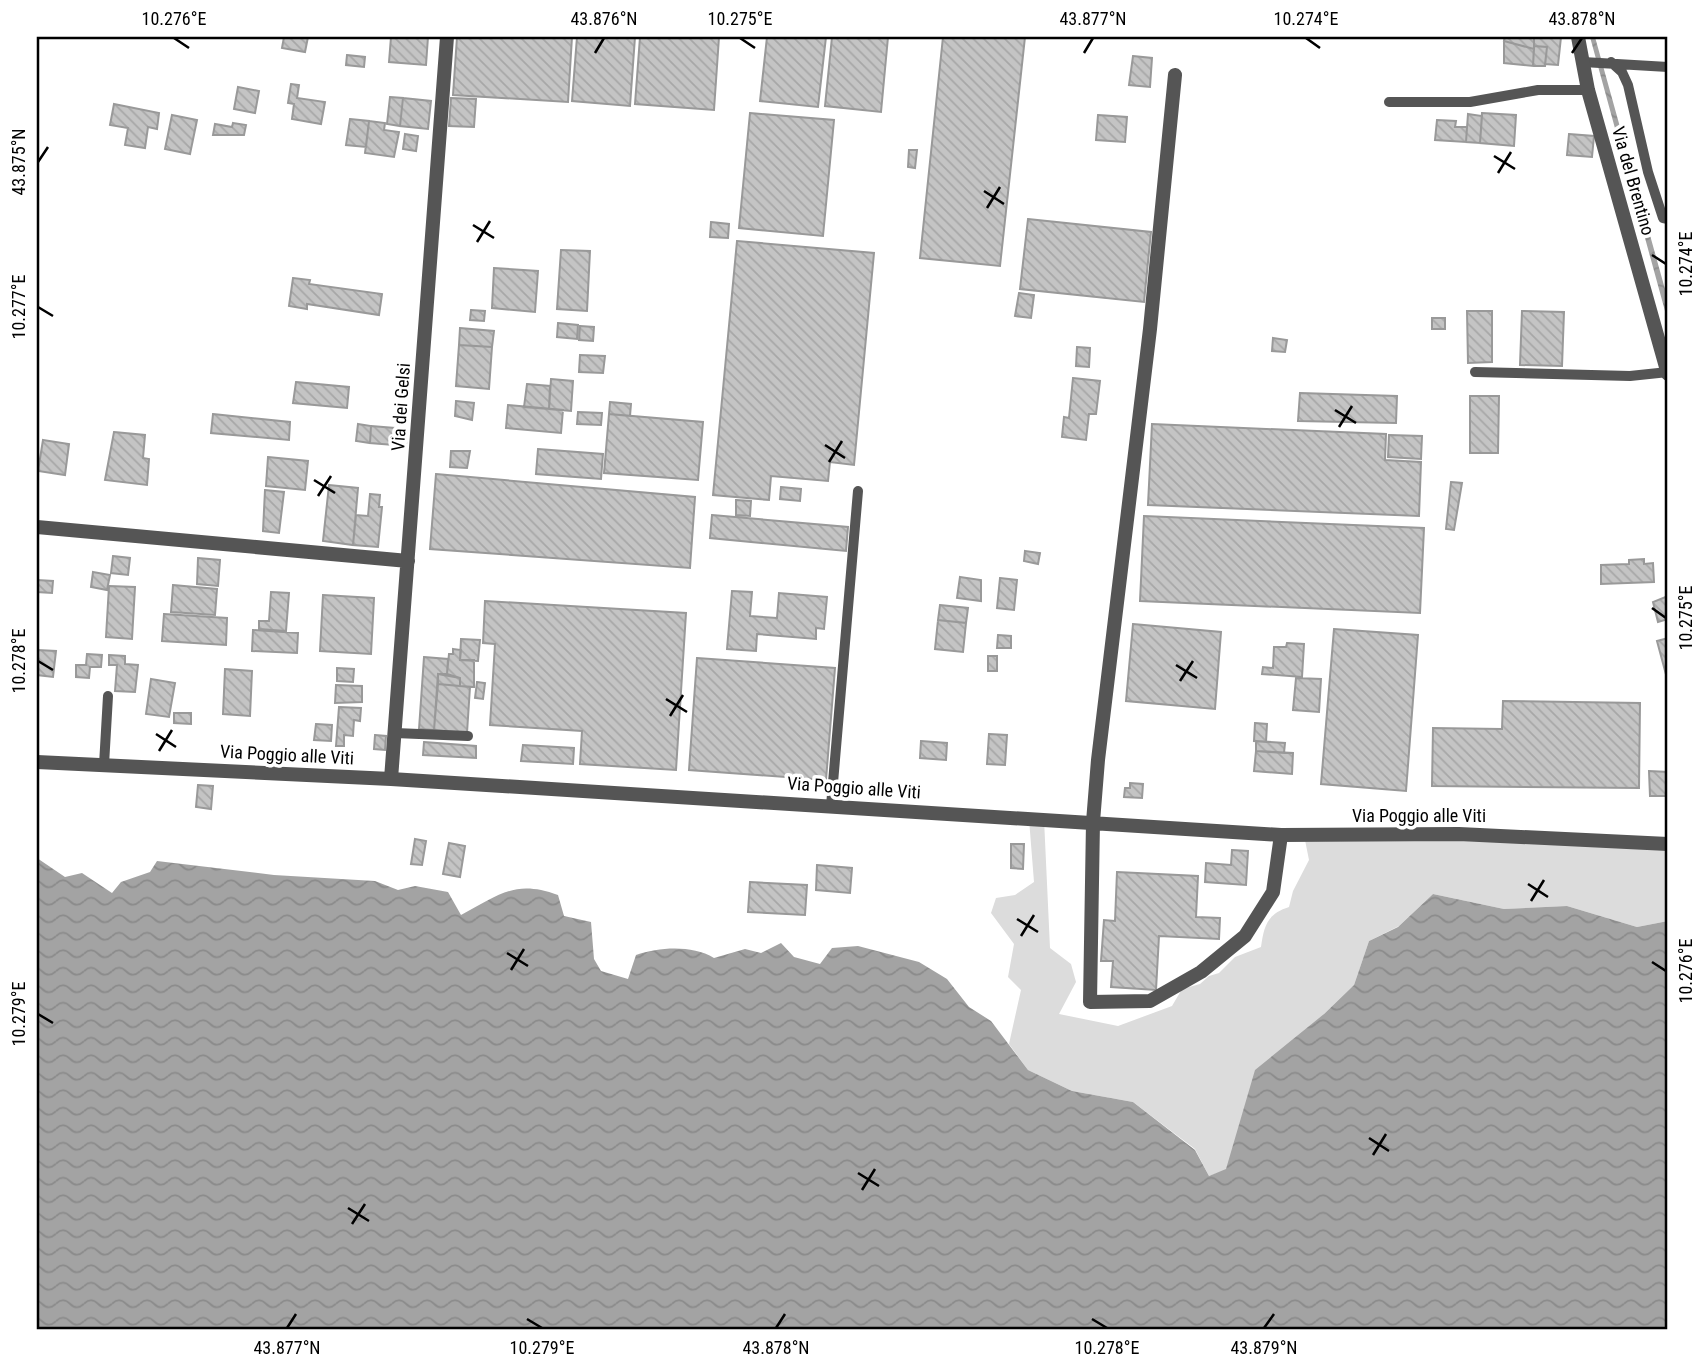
<svg xmlns="http://www.w3.org/2000/svg" width="1705" height="1367" font-family="'Roboto Condensed',sans-serif">
<defs>
<pattern id="water-waves" width="16" height="10" patternUnits="userSpaceOnUse" patternTransform="scale(1.75)"><rect width="16" height="10" fill="#a3a3a3"/><path d="M0 5q4-4 8 0t8 0" fill="none" stroke="#8b8b8b"/></pattern>
<pattern id="building-back-hatch" width="6" height="6" patternUnits="userSpaceOnUse" patternTransform="scale(1.75)"><rect width="6" height="6" fill="#c4c4c4"/><path d="M-1 5l2 2M0 0l6 6M5-1l2 2" fill="none" stroke="#a7a7a7"/></pattern>
</defs>
<rect width="100%" height="100%" fill="#fff"/>
<path fill="#dcdcdc" d="M 1029,819 L 1044,819 L 1050,948 L 1071,964 L 1076,982 L 1059,1014 L 1118,1026 L 1172,1006 L 1182,989 L 1200,984 L 1209,976 L 1219,973 L 1235,957 L 1261,947 C 1264,926 1267,914 1289,907 L 1293,891 L 1309,860 L 1304,835 L 1668,844 L 1668,921 L 1637,927 L 1567,906 L 1504,909 L 1433,894 L 1399,926 L 1369,941 L 1354,985 L 1324,1014 L 1226,1170 L 1209,1176 L 1195,1149 L 1133,1102 L 1072,1091 L 1028,1070 L 1009,1044 L 1021,990 L 1008,977 L 1014,944 L 991,913 L 996,898 L 1015,895 L 1034,882 Z"/>
<path fill="url(#water-waves)" d="M 1590,37 L 1595,37 L 1668,300 L 1668,322 Z
M 37,858 L 65,877 L 82,873 L 112,893 L 121,882 L 150,872 L 157,861 L 274,875 L 375,881 L 398,890 L 415,886 L 448,892 L 461,915 C 499,895 515,879 558,895 L 564,916 L 591,922 L 594,959 L 601,971 L 628,979 L 636,955 C 660,947 692,945 714,958 L 745,949 L 761,953 L 781,943 L 794,957 L 820,964 L 832,948 L 858,946 L 919,962 L 947,979 L 969,1007 L 991,1021 L 1028,1070 L 1072,1091 L 1133,1102 L 1195,1150 L 1209,1176 L 1226,1169 L 1255,1070 L 1324,1014 L 1354,985 L 1369,941 L 1398,927 L 1433,894 L 1504,909 L 1567,906 L 1637,927 L 1668,921 L 1668,1330 L 37,1330 Z"/>
<path fill="url(#building-back-hatch)" stroke="#999" stroke-width="2" d="M 284,37 L 308,37 L 305,52 L 282,48 Z
M 391,37 L 428,37 L 426,65 L 389,62 Z
M 457,37 L 572,37 L 568,102 L 453,95 Z
M 577,37 L 635,37 L 630,106 L 572,101 Z
M 640,37 L 719,37 L 714,110 L 635,104 Z
M 767,37 L 826,37 L 818,107 L 760,101 Z
M 832,37 L 888,37 L 881,112 L 825,106 Z
M 943,37 L 1025,37 L 1000,266 L 920,258 Z
M 1505,37 L 1534,37 L 1534,49 L 1504,41 Z
M 1534,37 L 1561,37 L 1558,65 L 1545,64 L 1547,47 L 1534,46 Z
M 1504,41 L 1534,49 L 1533,66 L 1504,63 Z
M 1534,46 L 1547,47 L 1545,66 L 1533,66 Z
M 347,55 L 365,57 L 364,67 L 346,65 Z
M 1133,56 L 1152,58 L 1150,87 L 1129,85 Z
M 291,84 L 299,85 L 297,98 L 325,102 L 321,124 L 292,119 L 294,104 L 288,103 Z
M 238,87 L 259,91 L 255,113 L 234,109 Z
M 390,97 L 403,98 L 400,126 L 387,124 Z
M 403,98 L 431,101 L 428,129 L 400,126 Z
M 451,98 L 476,99 L 474,127 L 449,126 Z
M 114,104 L 159,113 L 157,129 L 148,127 L 145,148 L 125,145 L 128,128 L 110,125 Z
M 750,113 L 834,120 L 823,236 L 739,228 Z
M 1482,113 L 1516,115 L 1514,146 L 1480,143 Z
M 1468,114 L 1482,116 L 1480,143 L 1466,142 Z
M 172,115 L 197,120 L 190,154 L 165,149 Z
M 1098,115 L 1127,117 L 1125,142 L 1096,140 Z
M 350,119 L 369,121 L 366,147 L 346,145 Z
M 1437,120 L 1456,121 L 1455,127 L 1467,127 L 1466,142 L 1435,140 Z
M 369,121 L 385,123 L 384,130 L 399,132 L 394,157 L 365,153 Z
M 233,123 L 246,125 L 244,135 L 213,135 L 215,124 L 232,127 Z
M 405,134 L 418,136 L 416,151 L 403,149 Z
M 1569,134 L 1594,136 L 1592,157 L 1567,155 Z
M 909,150 L 917,150 L 915,168 L 908,167 Z
M 1028,219 L 1151,232 L 1144,302 L 1020,289 Z
M 711,222 L 729,224 L 728,238 L 710,237 Z
M 737,241 L 874,253 L 854,465 L 830,462 L 828,481 L 771,476 L 769,500 L 713,495 Z
M 561,250 L 590,251 L 587,311 L 557,309 Z
M 494,268 L 538,271 L 535,312 L 492,308 Z
M 293,278 L 310,280 L 309,284 L 382,294 L 379,315 L 307,304 L 307,309 L 289,306 Z
M 1019,293 L 1034,295 L 1031,318 L 1015,316 Z
M 471,310 L 485,311 L 484,321 L 470,320 Z
M 1467,311 L 1492,311 L 1492,362 L 1468,363 Z
M 1522,311 L 1564,312 L 1562,366 L 1520,365 Z
M 1432,318 L 1445,318 L 1445,329 L 1432,329 Z
M 558,323 L 578,325 L 577,339 L 557,337 Z
M 580,326 L 594,327 L 593,341 L 579,340 Z
M 460,328 L 494,331 L 492,347 L 459,345 Z
M 1273,338 L 1287,340 L 1285,352 L 1272,351 Z
M 459,345 L 492,347 L 489,389 L 456,386 Z
M 1077,347 L 1090,348 L 1089,367 L 1076,366 Z
M 580,355 L 605,356 L 603,373 L 579,372 Z
M 1073,378 L 1100,381 L 1096,414 L 1089,414 L 1086,440 L 1062,437 L 1064,417 L 1069,418 Z
M 551,379 L 573,381 L 571,411 L 549,409 Z
M 296,382 L 349,387 L 347,408 L 293,403 Z
M 527,384 L 550,386 L 549,409 L 524,407 Z
M 1300,393 L 1397,396 L 1396,423 L 1298,421 Z
M 1470,396 L 1499,396 L 1498,453 L 1470,453 Z
M 456,401 L 474,403 L 472,420 L 455,416 Z
M 610,402 L 631,404 L 630,416 L 609,414 Z
M 508,405 L 563,410 L 561,433 L 506,428 Z
M 578,412 L 602,413 L 601,425 L 577,424 Z
M 213,414 L 290,422 L 289,440 L 211,433 Z
M 609,414 L 703,422 L 698,480 L 604,473 Z
M 358,424 L 371,426 L 370,443 L 356,441 Z
M 1152,424 L 1386,434 L 1385,460 L 1421,462 L 1419,516 L 1148,505 Z
M 371,426 L 407,429 L 406,446 L 370,443 Z
M 114,432 L 145,435 L 143,458 L 149,459 L 147,485 L 105,480 Z
M 1389,435 L 1422,436 L 1421,459 L 1388,457 Z
M 43,440 L 69,444 L 65,475 L 38,471 Z
M 538,449 L 603,454 L 601,479 L 536,474 Z
M 451,451 L 470,451 L 467,468 L 450,467 Z
M 268,457 L 308,461 L 305,490 L 266,486 Z
M 436,474 L 695,497 L 690,568 L 430,549 Z
M 1451,482 L 1462,483 L 1454,530 L 1446,529 Z
M 329,485 L 358,488 L 353,545 L 323,541 Z
M 781,487 L 801,489 L 800,501 L 780,499 Z
M 265,490 L 284,492 L 279,533 L 263,531 Z
M 370,494 L 380,495 L 379,507 L 382,507 L 378,547 L 353,545 L 356,515 L 368,516 Z
M 736,500 L 751,501 L 750,516 L 736,515 Z
M 712,515 L 848,527 L 846,551 L 710,538 Z
M 1144,516 L 1424,528 L 1420,613 L 1140,601 Z
M 1025,551 L 1040,553 L 1038,564 L 1024,561 Z
M 113,556 L 130,558 L 128,575 L 111,573 Z
M 198,558 L 220,560 L 218,586 L 197,584 Z
M 1644,559 L 1644,564 L 1653,563 L 1654,582 L 1601,584 L 1601,565 L 1629,564 L 1629,560 Z
M 93,572 L 110,575 L 107,590 L 91,587 Z
M 960,577 L 981,580 L 981,601 L 957,598 Z
M 1000,578 L 1017,580 L 1014,610 L 997,608 Z
M 37,580 L 53,581 L 52,593 L 37,592 Z
M 173,585 L 217,589 L 215,615 L 171,612 Z
M 109,586 L 135,587 L 132,639 L 106,637 Z
M 732,591 L 752,592 L 750,616 L 777,618 L 779,593 L 827,597 L 824,629 L 816,628 L 816,639 L 757,634 L 756,651 L 727,649 Z
M 271,592 L 289,593 L 286,631 L 259,629 L 259,621 L 269,621 Z
M 323,595 L 374,598 L 371,654 L 320,651 Z
M 1668,596 L 1668,619 L 1658,622 L 1653,602 Z
M 485,601 L 686,613 L 676,770 L 580,764 L 582,731 L 490,725 L 495,644 L 483,643 Z
M 940,605 L 968,608 L 966,623 L 938,620 Z
M 164,614 L 227,618 L 226,645 L 162,641 Z
M 938,620 L 966,623 L 963,652 L 935,649 Z
M 1133,624 L 1221,632 L 1215,709 L 1126,701 Z
M 1334,629 L 1418,635 L 1406,791 L 1321,784 Z
M 253,630 L 298,633 L 297,653 L 252,651 Z
M 998,635 L 1011,636 L 1011,648 L 997,648 Z
M 1668,638 L 1668,682 L 1657,641 Z
M 461,639 L 480,640 L 478,661 L 460,660 Z
M 1287,643 L 1304,644 L 1302,677 L 1262,674 L 1263,667 L 1273,668 L 1274,647 L 1286,647 Z
M 453,649 L 461,650 L 460,660 L 474,660 L 474,687 L 460,686 L 460,678 L 447,674 L 449,654 L 453,654 Z
M 37,650 L 56,651 L 53,677 L 37,675 Z
M 87,654 L 102,655 L 101,667 L 90,667 L 89,678 L 76,677 L 76,665 L 86,665 Z
M 109,655 L 125,656 L 125,664 L 138,665 L 135,692 L 115,691 L 117,665 L 109,665 Z
M 988,656 L 997,656 L 997,671 L 988,671 Z
M 424,657 L 448,659 L 447,674 L 438,674 L 434,730 L 419,729 Z
M 697,658 L 835,668 L 826,780 L 689,770 Z
M 337,668 L 354,669 L 353,682 L 337,681 Z
M 225,669 L 252,671 L 250,716 L 223,714 Z
M 438,674 L 460,678 L 460,686 L 438,684 Z
M 1296,678 L 1321,679 L 1319,712 L 1293,710 Z
M 151,679 L 175,683 L 169,717 L 146,714 Z
M 477,682 L 485,683 L 483,699 L 475,698 Z
M 438,684 L 470,687 L 467,733 L 434,730 Z
M 336,685 L 362,686 L 362,702 L 335,703 Z
M 1503,701 L 1640,703 L 1639,788 L 1432,786 L 1433,728 L 1502,729 Z
M 339,707 L 361,708 L 360,721 L 354,720 L 353,736 L 344,735 L 344,746 L 336,746 Z
M 174,713 L 191,713 L 191,724 L 174,723 Z
M 1255,723 L 1267,724 L 1266,742 L 1254,741 Z
M 316,724 L 332,725 L 331,741 L 314,740 Z
M 989,734 L 1007,735 L 1005,765 L 987,764 Z
M 375,735 L 386,736 L 385,750 L 374,749 Z
M 921,741 L 947,743 L 946,760 L 920,758 Z
M 1256,741 L 1285,743 L 1284,753 L 1256,751 Z
M 424,742 L 476,746 L 476,758 L 423,755 Z
M 523,745 L 574,748 L 573,764 L 521,761 Z
M 1256,751 L 1293,753 L 1292,774 L 1254,771 Z
M 1649,771 L 1668,772 L 1668,796 L 1650,796 Z
M 1130,783 L 1143,784 L 1142,798 L 1124,797 L 1125,788 L 1130,788 Z
M 198,785 L 213,786 L 211,809 L 196,807 Z
M 415,839 L 426,841 L 422,865 L 411,864 Z
M 449,843 L 465,846 L 460,877 L 443,874 Z
M 1011,844 L 1024,844 L 1023,869 L 1011,868 Z
M 1232,850 L 1248,851 L 1246,885 L 1205,882 L 1206,863 L 1231,865 Z
M 817,865 L 852,868 L 850,893 L 816,890 Z
M 1117,872 L 1198,876 L 1196,917 L 1220,918 L 1219,939 L 1159,936 L 1156,990 L 1111,987 L 1113,961 L 1101,961 L 1104,920 L 1115,921 Z
M 750,882 L 807,885 L 805,915 L 748,912 Z"/>
<g fill="none" stroke-linecap="round" stroke-linejoin="round">
<path stroke="#555" stroke-width="10" d="M 1583,62 L 1668,67
M 1611,62 L 1622,72 L 1628,85 L 1648,172 L 1663,218 L 1668,219
M 1389,102 L 1470,102 L 1538,90 L 1588,90
M 1475,372 L 1630,376 L 1668,372
M 395,733 L 468,736
M 104,765 L 108,696
M 831,806 L 858,491"/>
<path stroke="#555" stroke-width="14" d="M 1578,37 L 1588,90 L 1668,374
M 1175,75 L 1150,329 L 1098,760 L 1093,822 L 1090,1002 L 1150,1001 L 1201,972 L 1245,936 L 1273,892 L 1281,835
M 37,527 L 408,561
M 37,762 L 391,779 L 1281,835 L 1459,834 L 1668,844
M 391,779 L 447,37"/>
</g>
<path fill="none" stroke="#000" stroke-width="2.5" d="M 174,38 L 189,48M 740,38 L 755,48M 1306,38 L 1320,48M 595,53 L 604,38M 1084,53 L 1093,38M 1572,53 L 1582,38M 1494,156 L 1515,169M 38,162 L 48,147M 1498,173 L 1511,152M 984,191 L 1004,204M 987,208 L 1000,187M 473,225 L 494,238M 477,242 L 490,221M 1652,255 L 1666,264M 38,307 L 53,316M 1335,410 L 1356,423M 1339,427 L 1352,406M 825,445 L 845,458M 829,462 L 842,441M 314,480 L 335,493M 318,496 L 331,476M 1652,608 L 1666,618M 38,661 L 53,670M 1176,665 L 1197,678M 1180,681 L 1193,661M 666,699 L 687,712M 670,716 L 683,695M 156,734 L 176,747M 159,751 L 172,730M 1528,884 L 1548,897M 1531,901 L 1544,880M 1017,919 L 1038,932M 1021,936 L 1034,915M 507,953 L 528,966M 1652,962 L 1666,971M 511,970 L 524,949M 38,1014 L 53,1023M 1369,1138 L 1389,1151M 1373,1155 L 1386,1134M 858,1173 L 879,1186M 862,1190 L 875,1169M 348,1208 L 369,1221M 352,1224 L 365,1204M 527,1319 L 542,1328M 1092,1319 L 1107,1328M 287,1328 L 296,1314M 776,1328 L 785,1314M 1264,1328 L 1274,1314"/>
<g text-anchor="middle" stroke-width="7" stroke-linejoin="round" paint-order="stroke">
<g font-size="18" fill="#000" stroke="#fff">
<text transform="translate(1633 181) rotate(74)" y="6">Via del Brentino</text>
<text transform="translate(401 407) rotate(-86)" y="6">Via dei Gelsi</text>
<text transform="translate(287 755) rotate(3)" y="6">Via Poggio alle Viti</text>
<text transform="translate(854 788) rotate(4)" y="6">Via Poggio alle Viti</text>
<text x="1419" y="822">Via Poggio alle Viti</text>
</g>
</g>
<rect width="1705" height="1367" fill="none" stroke="#ffffff" stroke-width="77"/>
<rect x="38" y="38" width="1628" height="1290" fill="none" stroke="#000" stroke-width="2.5"/>
<g font-size="18" text-anchor="middle" fill="#000">
<text x="174" y="25">10.276°E</text>
<text x="604" y="25">43.876°N</text>
<text x="740" y="25">10.275°E</text>
<text x="1093" y="25">43.877°N</text>
<text x="1306" y="25">10.274°E</text>
<text x="1582" y="25">43.878°N</text>
<text transform="translate(19 162) rotate(-90)" y="6">43.875°N</text>
<text transform="translate(1686 264) rotate(-90)" y="6">10.274°E</text>
<text transform="translate(19 307) rotate(-90)" y="6">10.277°E</text>
<text transform="translate(1686 618) rotate(-90)" y="6">10.275°E</text>
<text transform="translate(19 661) rotate(-90)" y="6">10.278°E</text>
<text transform="translate(1686 971) rotate(-90)" y="6">10.276°E</text>
<text transform="translate(19 1014) rotate(-90)" y="6">10.279°E</text>
<text x="287" y="1354">43.877°N</text>
<text x="542" y="1354">10.279°E</text>
<text x="776" y="1354">43.878°N</text>
<text x="1107" y="1354">10.278°E</text>
<text x="1264" y="1354">43.879°N</text>
</g>
</svg>
